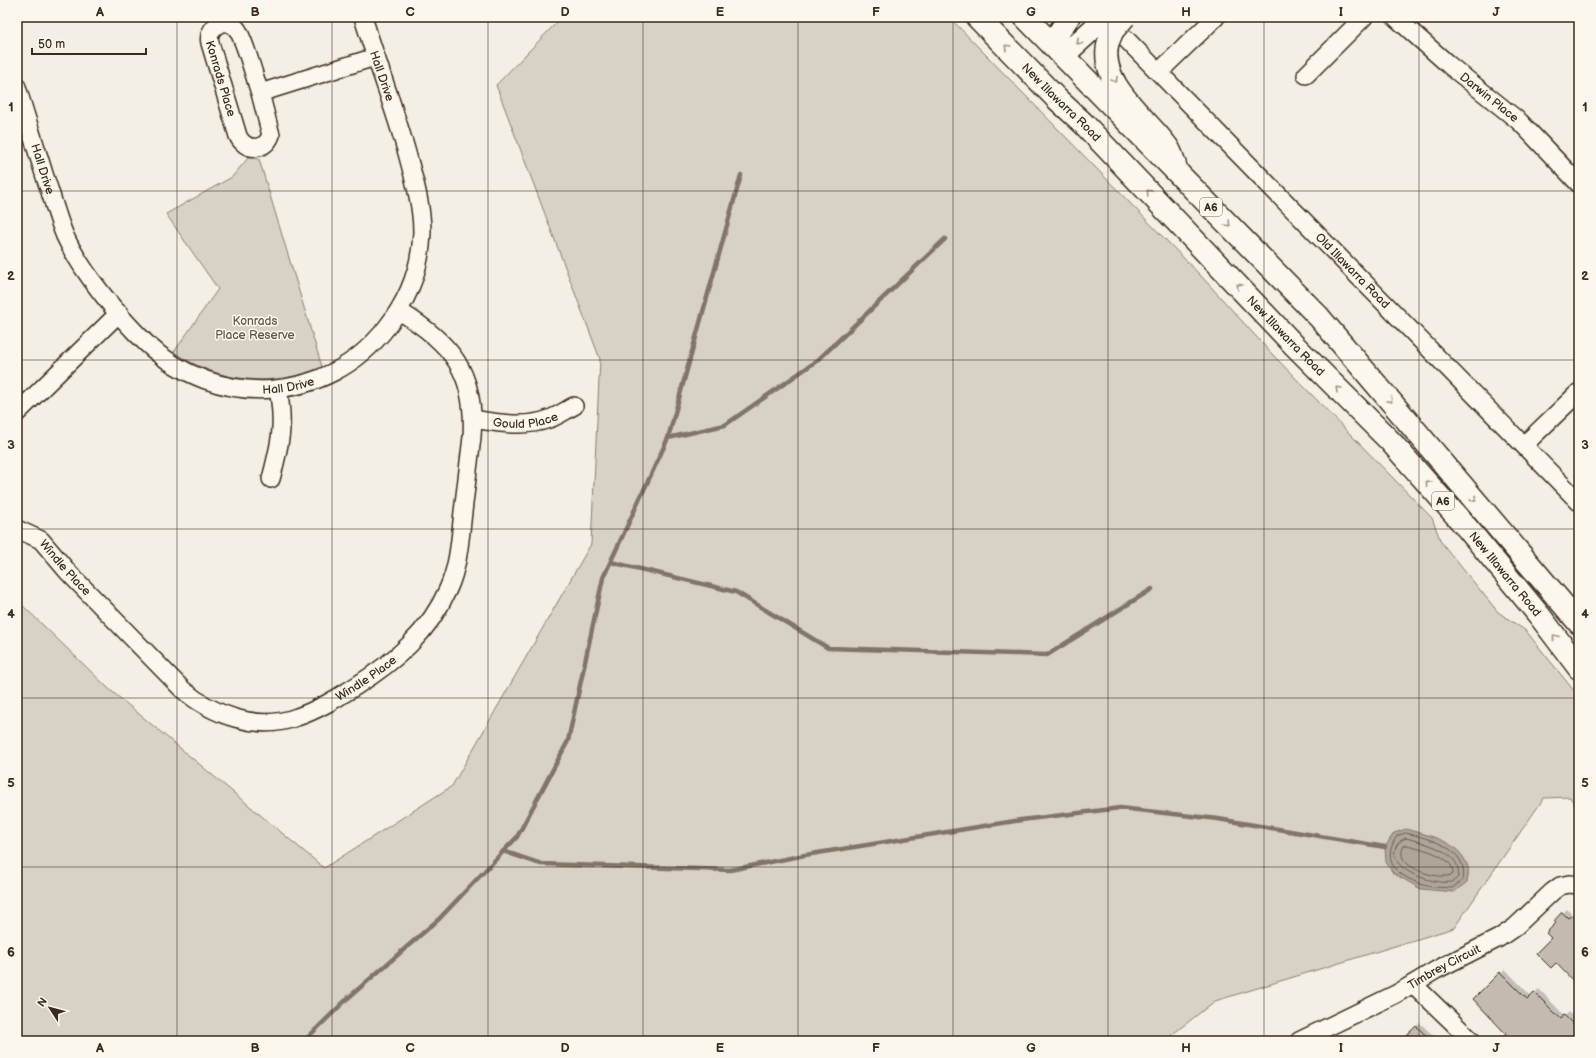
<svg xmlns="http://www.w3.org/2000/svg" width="1596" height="1058" font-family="'Balsamiq Sans',sans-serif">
<rect width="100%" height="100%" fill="#f3efe4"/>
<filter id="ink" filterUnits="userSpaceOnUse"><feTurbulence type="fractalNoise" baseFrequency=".025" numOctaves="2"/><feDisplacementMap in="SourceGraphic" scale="8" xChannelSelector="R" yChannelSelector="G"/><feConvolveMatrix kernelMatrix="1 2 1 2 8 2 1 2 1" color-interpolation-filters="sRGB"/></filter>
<g filter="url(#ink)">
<path fill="#d8d1c6" stroke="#8a7e72" d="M 562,17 L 949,17 L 1202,277 L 1271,353 L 1432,518 L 1441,542 L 1498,612 L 1526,631 L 1579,697 L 1579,812 L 1570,797 L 1544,798 L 1454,928 L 1215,1001 L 1164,1041 L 17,1041 L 17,600 L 109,689 L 324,868 L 452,786 L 591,544 L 600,359 L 496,85 Z
M 248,158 L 259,159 L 322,367 C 273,388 219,383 174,352 L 218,289 L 166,214 L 232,177 Z"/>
<path fill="#afa69a" stroke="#817468" d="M 1406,829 C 1429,836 1459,840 1468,867 C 1469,871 1468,877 1467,882 L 1454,892 L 1421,889 L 1393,873 L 1386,862 L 1385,847 L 1394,833 Z"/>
<path fill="#0003" d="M 1567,909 L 1579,922 L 1579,985 L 1553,938 L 1557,923 L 1555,921 Z
M 1505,969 L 1531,996 L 1539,989 L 1565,1016 L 1569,1012 L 1579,1023 L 1579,1041 L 1510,1041 L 1507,1034 L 1474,999 Z
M 1420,1023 L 1439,1041 L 1399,1041 L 1412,1029 L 1413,1030 Z"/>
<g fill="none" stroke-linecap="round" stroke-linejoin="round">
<path stroke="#695c50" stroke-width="1" d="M 1406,833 C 1430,839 1469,848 1463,880 L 1452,888 C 1443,887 1430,888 1421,884 C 1397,875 1380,862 1397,836 Z
M 1406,838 C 1425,843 1463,852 1458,877 C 1456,879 1453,882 1451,882 C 1434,885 1383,869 1397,845 C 1400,841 1401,840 1406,838 Z
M 1407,845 C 1420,848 1455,856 1453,874 C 1442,882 1390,867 1404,846 Z"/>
<path stroke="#817468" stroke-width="4.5" d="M 668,438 L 725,425 L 818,360 L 945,239
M 611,562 L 736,592 L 828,648 L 1047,655 L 1152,589
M 503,851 L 541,864 L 730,870 L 805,855 L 1021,820 L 1120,808 L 1218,819 L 1385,847
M 17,1037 L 24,1041
M 304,1041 L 348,998 L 439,919 L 517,837 L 568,741 L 603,578 L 668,438 L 741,175"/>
</g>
<path fill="#c3bbb0" stroke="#3b2a1e" d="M 1562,912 L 1568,918 L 1572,915 L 1579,923 L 1579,987 L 1556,963 L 1551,968 L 1536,953 L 1551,938 L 1546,933 L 1556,923 L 1554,921 Z
M 1500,972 L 1527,999 L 1534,992 L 1561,1019 L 1564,1015 L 1579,1030 L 1579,1041 L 1498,1041 L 1506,1034 L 1473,999 Z
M 1416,1026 L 1432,1041 L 1401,1041 Z"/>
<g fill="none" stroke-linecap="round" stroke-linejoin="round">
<defs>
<g id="minor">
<path id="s1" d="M 1395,17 L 1449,65 L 1520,122 L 1579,184"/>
<path id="s2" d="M 1126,39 L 1579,502"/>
<path d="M 1161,74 L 1166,65 L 1216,17"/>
<path d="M 1306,75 L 1364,17"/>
<path id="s3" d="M 17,87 C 26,117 36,147 45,177 C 52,196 57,217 65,236 C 81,271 118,316 146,343 C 217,410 327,405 387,327 C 408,300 421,267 422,232 C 422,205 414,179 407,153 C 394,107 377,63 363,17"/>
<path id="s4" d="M 260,93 C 255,79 245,40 237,29 C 226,15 206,27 210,43 L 238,136 C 245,151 265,152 271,135 L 260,93 L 375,57"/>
<path d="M 17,413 L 119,313"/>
<path id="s5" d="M 473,419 C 498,423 525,428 549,419 C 558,416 566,410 574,406"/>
<path d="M 1524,445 L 1579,392"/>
<path d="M 271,479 C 280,444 285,426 278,389"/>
<path id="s6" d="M 17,529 L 41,540 L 68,572 L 182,689 C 212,715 258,732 297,717 C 318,710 337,698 356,686 C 395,661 429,633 448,589 C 459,565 460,538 463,512 C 466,487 469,462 472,437 C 476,373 452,343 399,311"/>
<path d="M 1413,984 L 1472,1041"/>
<path id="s7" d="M 1299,1041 L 1396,994 L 1436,970 L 1499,938 L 1515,927 L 1552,892 L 1560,886 L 1569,884 L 1579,885"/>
</g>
<path id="major" d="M 1108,43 C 1098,85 1148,118 1168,147 C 1173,154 1175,165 1178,173
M 1051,44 L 1069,17
M 1063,56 L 1094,28"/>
<g id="highway">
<path id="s8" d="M 977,17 L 1057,99 L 1083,123 L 1294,345 L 1391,442 L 1468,529 L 1539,615 L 1579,668"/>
<path d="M 1025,17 L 1319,317 L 1579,623"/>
</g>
</defs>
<use href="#minor" stroke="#3b2a1e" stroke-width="20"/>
<use href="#major" stroke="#3b2a1e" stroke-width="24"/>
<use href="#highway" stroke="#3b2a1e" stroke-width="25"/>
<use href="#minor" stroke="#fbf7ec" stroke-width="17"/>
<use href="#major" stroke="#fbf7ec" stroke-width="21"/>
<use href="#highway" stroke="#fbf7ec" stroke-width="22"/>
<defs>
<path id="major-bridge" d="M 1094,28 L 1105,17
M 1108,43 L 1113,31 L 1125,17"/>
</defs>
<use href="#major-bridge" stroke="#3b2a1e" stroke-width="24" stroke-linecap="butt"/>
<use href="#major-bridge" stroke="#fbf7ec" stroke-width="21"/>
</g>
<defs><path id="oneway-chevron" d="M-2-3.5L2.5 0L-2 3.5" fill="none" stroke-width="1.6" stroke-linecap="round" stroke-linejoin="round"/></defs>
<g stroke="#9b9085">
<use href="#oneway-chevron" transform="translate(1079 42) rotate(138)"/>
<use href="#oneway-chevron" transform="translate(1007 47) rotate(-135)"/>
<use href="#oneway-chevron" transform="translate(1115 80) rotate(60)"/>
<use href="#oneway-chevron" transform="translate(1149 192) rotate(-134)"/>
<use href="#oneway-chevron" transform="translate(1228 224) rotate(46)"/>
<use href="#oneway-chevron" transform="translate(1239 286) rotate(-134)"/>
<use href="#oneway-chevron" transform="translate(1338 389) rotate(-135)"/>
<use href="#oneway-chevron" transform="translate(1390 400) rotate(50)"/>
<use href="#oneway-chevron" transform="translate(1428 483) rotate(-131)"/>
<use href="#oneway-chevron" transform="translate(1474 499) rotate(49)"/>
<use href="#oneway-chevron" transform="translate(1555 637) rotate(-127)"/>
</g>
</g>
<path fill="none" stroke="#3b2a1e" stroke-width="1" stroke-opacity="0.55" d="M 177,17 L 177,1041M 332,17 L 332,1041M 488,17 L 488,1041M 643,17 L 643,1041M 798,17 L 798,1041M 953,17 L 953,1041M 1108,17 L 1108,1041M 1264,17 L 1264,1041M 1419,17 L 1419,1041M 17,191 L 1579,191M 17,360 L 1579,360M 17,529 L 1579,529M 17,698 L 1579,698M 17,867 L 1579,867"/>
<g text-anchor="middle" stroke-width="3" stroke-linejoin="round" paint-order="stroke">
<g fill="#fbf7ec" stroke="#75685c" stroke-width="1">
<rect x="1200" y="198" width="22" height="18" rx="3"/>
<rect x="1432" y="492" width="22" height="18" rx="3"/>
</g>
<g font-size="11" font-weight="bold" fill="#3b2a1e">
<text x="1211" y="211">A6</text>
<text x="1443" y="505">A6</text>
</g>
<g font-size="12" fill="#3b2a1e" stroke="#fbf7ec">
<text transform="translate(382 76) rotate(71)" y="4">Hall Drive</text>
<text dy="4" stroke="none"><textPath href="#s4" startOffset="148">Konrads Place</textPath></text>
<text dy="4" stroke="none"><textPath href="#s1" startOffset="124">Darwin Place</textPath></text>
<text dy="4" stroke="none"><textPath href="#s8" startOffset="120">New Illawarra Road</textPath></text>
<text dy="4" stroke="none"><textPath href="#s3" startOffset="86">Hall Drive</textPath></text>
<text dy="4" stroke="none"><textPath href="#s2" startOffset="324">Old Illawarra Road</textPath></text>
<text dy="4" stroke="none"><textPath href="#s8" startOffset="444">New Illawarra Road</textPath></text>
<text dy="4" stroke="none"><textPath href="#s3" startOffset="446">Hall Drive</textPath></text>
<text dy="4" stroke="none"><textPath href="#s5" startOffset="53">Gould Place</textPath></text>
<text dy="4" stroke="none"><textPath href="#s6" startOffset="63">Windle Place</textPath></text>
<text dy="4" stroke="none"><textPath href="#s8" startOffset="768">New Illawarra Road</textPath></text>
<text dy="4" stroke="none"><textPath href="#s6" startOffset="435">Windle Place</textPath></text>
<text dy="4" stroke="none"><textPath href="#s7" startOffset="163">Timbrey Circuit</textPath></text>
</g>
<g font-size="12" fill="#625448" stroke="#fbf7ec">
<text x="255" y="325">Konrads<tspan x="255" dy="14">Place Reserve</tspan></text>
</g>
</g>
<rect width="1596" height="1058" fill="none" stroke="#fbf7ec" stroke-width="44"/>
<g transform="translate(50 1008) rotate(306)" stroke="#fbf7ec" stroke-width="3" paint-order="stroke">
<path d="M0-3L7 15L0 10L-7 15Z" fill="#3b2a1e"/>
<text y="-6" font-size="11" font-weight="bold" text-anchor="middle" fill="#3b2a1e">N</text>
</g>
<path d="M32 48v6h114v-6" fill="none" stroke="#3b2a1e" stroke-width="2"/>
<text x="38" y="48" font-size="12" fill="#3b2a1e" stroke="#fbf7ec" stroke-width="3" paint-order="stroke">50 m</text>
<rect x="22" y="22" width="1552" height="1014" fill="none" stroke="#3b2a1e" stroke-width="1.5"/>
<g font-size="13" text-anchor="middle" font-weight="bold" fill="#3b2a1e">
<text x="100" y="16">A</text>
<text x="255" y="16">B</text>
<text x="410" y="16">C</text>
<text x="565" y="16">D</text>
<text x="720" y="16">E</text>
<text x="876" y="16">F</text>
<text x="1031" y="16">G</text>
<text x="1186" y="16">H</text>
<text x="1341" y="16">I</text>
<text x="1496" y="16">J</text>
<text x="11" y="111">1</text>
<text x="1585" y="111">1</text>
<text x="11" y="280">2</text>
<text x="1585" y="280">2</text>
<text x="11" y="449">3</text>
<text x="1585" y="449">3</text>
<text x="11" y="618">4</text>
<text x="1585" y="618">4</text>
<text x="11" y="787">5</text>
<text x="1585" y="787">5</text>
<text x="11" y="956">6</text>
<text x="1585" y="956">6</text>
<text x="100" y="1052">A</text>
<text x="255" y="1052">B</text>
<text x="410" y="1052">C</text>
<text x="565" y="1052">D</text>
<text x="720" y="1052">E</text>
<text x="876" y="1052">F</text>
<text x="1031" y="1052">G</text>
<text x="1186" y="1052">H</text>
<text x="1341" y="1052">I</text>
<text x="1496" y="1052">J</text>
</g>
</svg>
